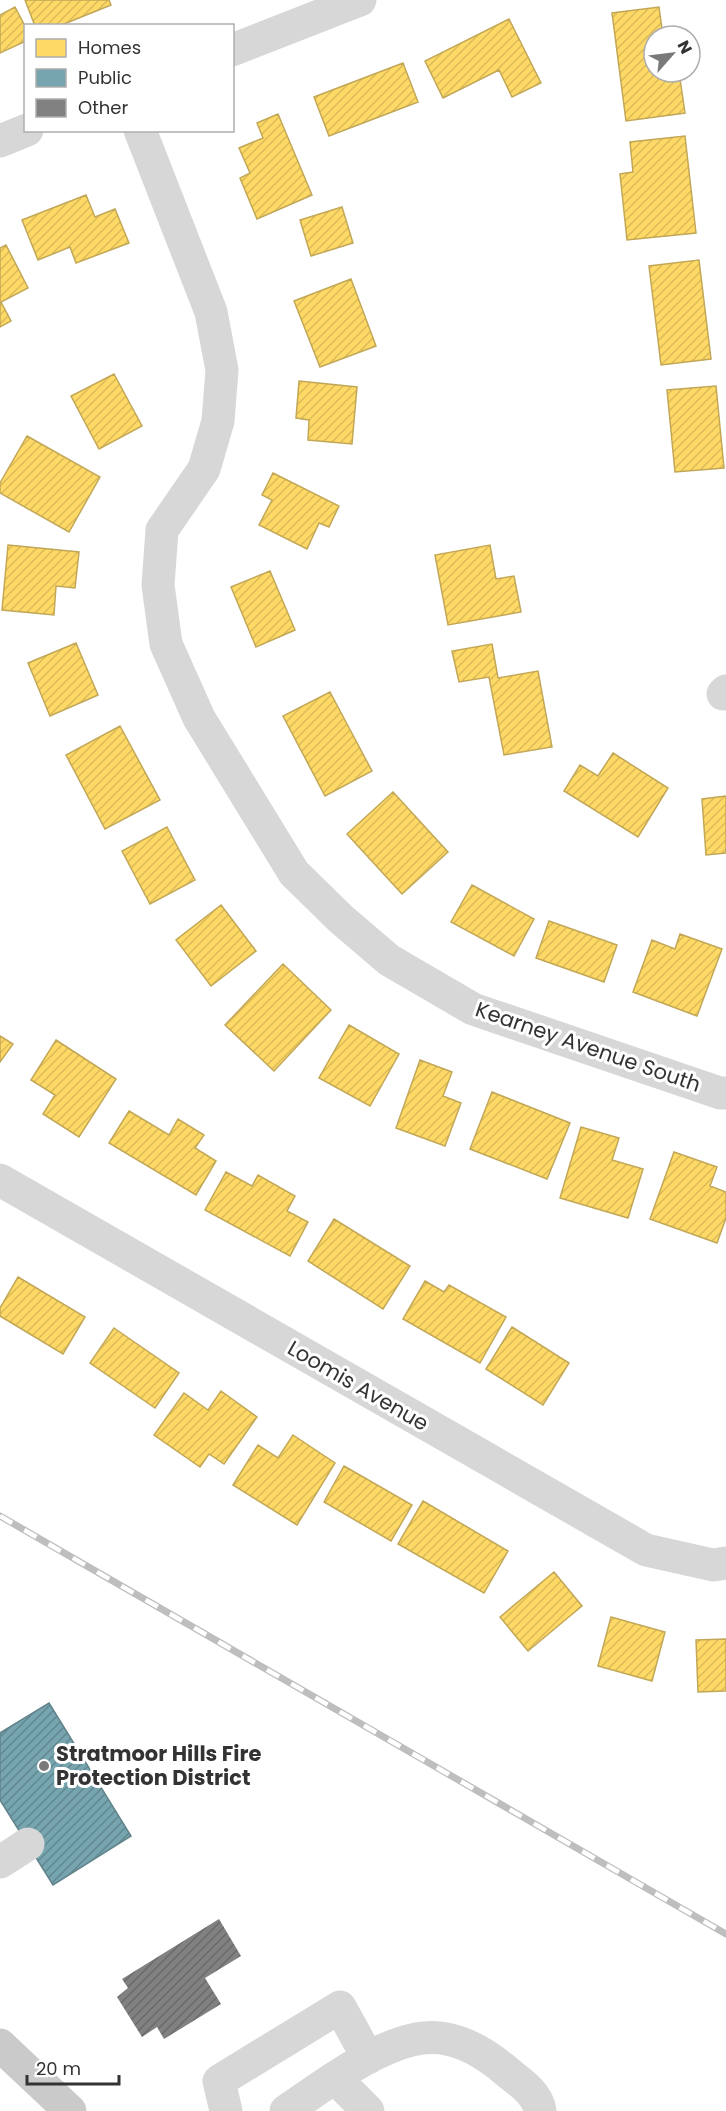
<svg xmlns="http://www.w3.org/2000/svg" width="726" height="2111" font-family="Poppins,sans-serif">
<defs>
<pattern id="homes-hatch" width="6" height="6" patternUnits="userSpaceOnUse" patternTransform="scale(1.5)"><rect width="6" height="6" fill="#ffd966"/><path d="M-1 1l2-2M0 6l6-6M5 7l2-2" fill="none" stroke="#dbbb59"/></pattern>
<pattern id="public-hatch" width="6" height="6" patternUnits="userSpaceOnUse" patternTransform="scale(1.5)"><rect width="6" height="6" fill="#76a5af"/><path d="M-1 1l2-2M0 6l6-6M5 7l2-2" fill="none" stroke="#61878f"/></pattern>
<pattern id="building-hatch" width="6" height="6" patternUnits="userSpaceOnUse" patternTransform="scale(1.5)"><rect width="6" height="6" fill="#818181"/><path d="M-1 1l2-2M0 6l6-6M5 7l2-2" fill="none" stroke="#6a6a6a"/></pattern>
</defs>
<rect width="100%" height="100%" fill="#fff"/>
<path fill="url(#homes-hatch)" stroke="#c2a757" stroke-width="1.5" d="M 25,0 L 109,0 L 111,5 L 59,26 L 35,26 Z
M 15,7 L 26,28 L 26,41 L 0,53 L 0,15 Z
M 659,7 L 663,36 L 654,36 L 654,72 L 679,72 L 685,113 L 626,121 L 612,13 Z
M 509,19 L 541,83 L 512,97 L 499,70 L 443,98 L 425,61 Z
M 403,63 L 418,102 L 329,136 L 314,97 Z
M 278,114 L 312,195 L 257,219 L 240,178 L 250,173 L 239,148 L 263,138 L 257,123 Z
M 685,136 L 696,233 L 627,240 L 620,174 L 633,172 L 630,142 Z
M 86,195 L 95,217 L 115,209 L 129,243 L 76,263 L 70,247 L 38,260 L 22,220 Z
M 342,207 L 353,243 L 311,256 L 300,220 Z
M 6,245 L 28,288 L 1,302 L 11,321 L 0,327 L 0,248 Z
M 699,260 L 711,359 L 661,365 L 649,266 Z
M 351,279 L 376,346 L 320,367 L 294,301 Z
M 114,374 L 142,426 L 99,449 L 71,396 Z
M 299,381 L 357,387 L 352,444 L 308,440 L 309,420 L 296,418 Z
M 716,386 L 724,468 L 675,472 L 667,390 Z
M 27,436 L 100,477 L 69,532 L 0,493 L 0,483 Z
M 273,473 L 339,506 L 329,527 L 319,523 L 307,549 L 259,525 L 272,500 L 262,495 Z
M 8,545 L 79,552 L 75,588 L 56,586 L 54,615 L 2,610 Z
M 490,545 L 496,579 L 514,576 L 521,612 L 448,625 L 435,555 Z
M 270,571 L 295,630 L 256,647 L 231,587 Z
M 76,643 L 98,695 L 50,716 L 28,663 Z
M 492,644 L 498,678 L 538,671 L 552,747 L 504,755 L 489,677 L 459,682 L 452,651 Z
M 330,692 L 372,771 L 325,796 L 283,716 Z
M 120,726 L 160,800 L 105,829 L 66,755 Z
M 613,753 L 668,788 L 638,837 L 564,791 L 580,765 L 598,776 Z
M 393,792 L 448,852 L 402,894 L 347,834 Z
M 726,796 L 726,853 L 706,855 L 702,799 Z
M 167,827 L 195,880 L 150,904 L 122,851 Z
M 472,885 L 534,919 L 514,956 L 451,922 Z
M 221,905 L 256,951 L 211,986 L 176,940 Z
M 549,921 L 617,945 L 604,982 L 536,958 Z
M 680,934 L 722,949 L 697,1016 L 633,992 L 652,940 L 675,949 Z
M 283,964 L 331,1010 L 274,1071 L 225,1025 Z
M 349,1025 L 399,1054 L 370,1106 L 319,1078 Z
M 0,1036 L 13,1044 L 0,1062 Z
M 56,1040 L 116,1079 L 79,1137 L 43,1114 L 55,1095 L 31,1080 Z
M 420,1060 L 452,1072 L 443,1096 L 461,1103 L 445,1146 L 396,1128 Z
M 492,1092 L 570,1123 L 547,1179 L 470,1149 Z
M 129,1111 L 169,1135 L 178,1119 L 204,1135 L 195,1148 L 216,1161 L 196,1195 L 109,1143 Z
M 581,1127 L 619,1138 L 612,1160 L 643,1169 L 628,1218 L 560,1198 Z
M 674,1152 L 717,1167 L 710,1186 L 726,1192 L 726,1218 L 717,1243 L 650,1219 Z
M 226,1172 L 252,1186 L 258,1175 L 295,1196 L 287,1211 L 308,1222 L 290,1256 L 205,1210 Z
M 334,1219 L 410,1266 L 383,1309 L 308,1261 Z
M 18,1277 L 85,1317 L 63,1354 L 0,1316 L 0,1308 Z
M 425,1281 L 444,1292 L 449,1285 L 506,1317 L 480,1363 L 403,1319 Z
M 512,1327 L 569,1363 L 543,1405 L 486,1369 Z
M 114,1328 L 179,1373 L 155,1408 L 90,1363 Z
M 221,1391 L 257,1417 L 224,1464 L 209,1454 L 200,1467 L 154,1435 L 184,1393 L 208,1410 Z
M 293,1435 L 335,1463 L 297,1525 L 233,1485 L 258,1445 L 278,1458 Z
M 344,1466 L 412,1505 L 391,1541 L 324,1502 Z
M 423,1501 L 508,1551 L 484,1593 L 398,1544 Z
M 554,1572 L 582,1606 L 528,1651 L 500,1617 Z
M 611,1617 L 665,1632 L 652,1681 L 598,1666 Z
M 726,1639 L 726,1691 L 698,1692 L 696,1640 Z"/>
<path fill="url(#public-hatch)" stroke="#62838a" stroke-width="1.5" d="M 49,1703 L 131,1836 L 53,1885 L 0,1800 L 0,1733 Z"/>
<path fill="url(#building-hatch)" d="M 219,1919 L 241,1956 L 205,1978 L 221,2004 L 164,2039 L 157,2027 L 142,2037 L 117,1997 L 128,1988 L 122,1979 Z"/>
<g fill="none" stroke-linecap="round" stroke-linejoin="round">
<path stroke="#d7d7d7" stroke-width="33" d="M 232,50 L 360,0
M 140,130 L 211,312 L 222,370 L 218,421 L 204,469 L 162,530 L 158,585 L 166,644 L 199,718 L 294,873 L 341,919 L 389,960 L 473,1009 L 720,1093 L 726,1093
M 0,141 L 27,130
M 723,694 L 726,691
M 0,1180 L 646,1550 L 713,1565 L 726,1563
M 0,1862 L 28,1844
M 335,2078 L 368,2111
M 226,2111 L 219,2081 L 340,2007 L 368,2058
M 286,2111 C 325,2085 392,2031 441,2038 C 465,2041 487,2055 505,2070 C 518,2081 538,2093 540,2111"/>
<path stroke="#cacaca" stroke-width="33" d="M 0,2045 L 70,2111"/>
<defs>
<path id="rail" d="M 0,1516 L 726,1934"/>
</defs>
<use href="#rail" stroke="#bebebe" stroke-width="7"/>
<use href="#rail" stroke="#fff" stroke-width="4.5" stroke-dasharray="14" stroke-linecap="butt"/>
</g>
<circle fill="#7a7a7a" stroke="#fff" stroke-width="2" cx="44" cy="1766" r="6"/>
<g text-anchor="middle" stroke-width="6" stroke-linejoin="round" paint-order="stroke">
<g font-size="21" fill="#333" stroke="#fff">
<text transform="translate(588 1047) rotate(19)" y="7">Kearney Avenue South</text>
<text transform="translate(358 1386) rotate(30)" y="7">Loomis Avenue</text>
</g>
<g font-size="21" font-weight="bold" fill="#333" stroke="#fff" text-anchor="start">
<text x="56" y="1761">Stratmoor Hills Fire<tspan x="56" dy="24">Protection District</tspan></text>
</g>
</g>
<rect x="24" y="24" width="210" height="108" fill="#ffffff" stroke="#adadad" stroke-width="1.5"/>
<rect x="36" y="39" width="30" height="18" fill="#ffd966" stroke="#adadad" stroke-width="1.5"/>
<text x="78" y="54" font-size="18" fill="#333333">Homes</text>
<rect x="36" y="69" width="30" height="18" fill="#76a5af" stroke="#adadad" stroke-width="1.5"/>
<text x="78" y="84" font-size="18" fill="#333333">Public</text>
<rect x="36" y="99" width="30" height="18" fill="#818181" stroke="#adadad" stroke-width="1.5"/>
<text x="78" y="114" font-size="18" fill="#333333">Other</text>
<g transform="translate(672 54) rotate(62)"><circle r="28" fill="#ffffff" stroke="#adadad" stroke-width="1.5"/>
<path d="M0-4.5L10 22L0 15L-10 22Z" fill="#7a7a7a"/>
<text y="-9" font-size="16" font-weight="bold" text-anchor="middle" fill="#333333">N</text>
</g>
<path d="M27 2075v9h92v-9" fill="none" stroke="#333333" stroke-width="3"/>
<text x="36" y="2075" font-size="18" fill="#333333" stroke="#ffffff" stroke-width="4.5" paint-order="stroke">20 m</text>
</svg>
